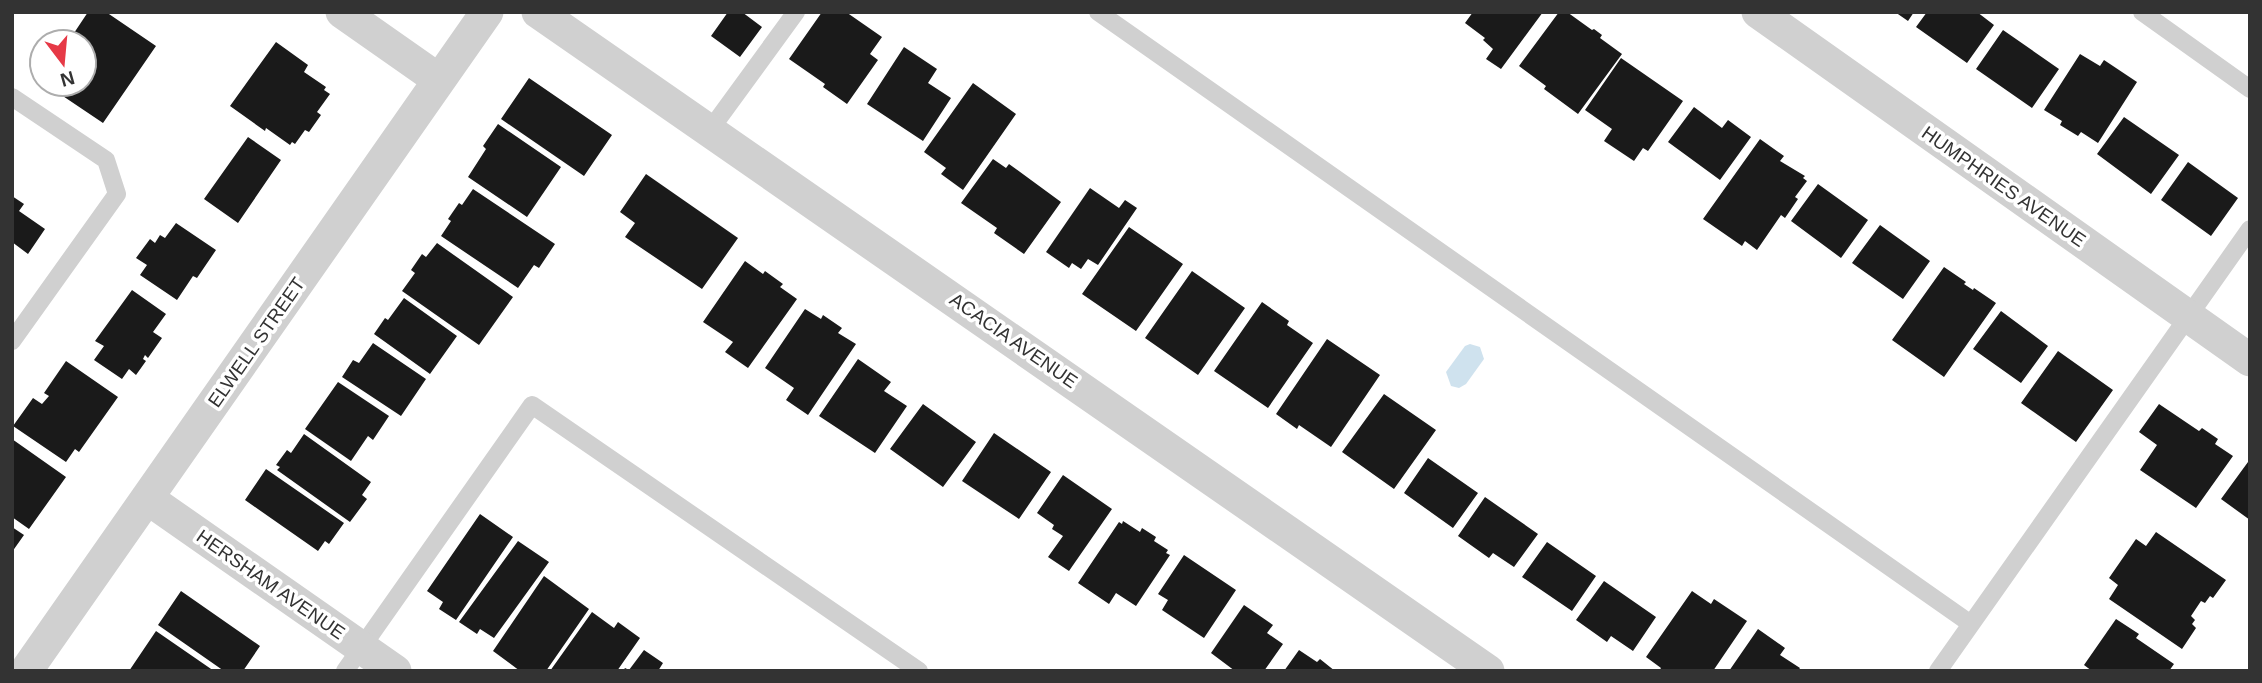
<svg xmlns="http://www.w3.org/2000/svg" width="2262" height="683" font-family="Helvetica,sans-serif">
<rect width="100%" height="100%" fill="#fff"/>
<path fill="#cfe2ee" d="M 1470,344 L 1480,347 L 1484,359 L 1466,384 L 1459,388 L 1451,386 L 1446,372 L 1465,346 Z"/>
<path fill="#1a1a1a" d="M 88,12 L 106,12 L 156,46 L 103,123 L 45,84 L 84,84 L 84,42 L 68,42 Z
M 728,12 L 742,12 L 762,27 L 740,57 L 711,36 Z
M 822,12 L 846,12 L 882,37 L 870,54 L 878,60 L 847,104 L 823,87 L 825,84 L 789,59 Z
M 1473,12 L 1543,12 L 1501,69 L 1486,59 L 1493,49 L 1483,40 L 1485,38 L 1465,23 Z
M 1559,12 L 1567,12 L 1592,30 L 1594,29 L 1602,35 L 1600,38 L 1622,54 L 1578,114 L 1544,89 L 1546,86 L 1519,66 Z
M 1895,12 L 1914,12 L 1908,21 Z
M 1927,12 L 1977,12 L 1994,25 L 1967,63 L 1916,27 Z
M 2003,30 L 2059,69 L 2032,108 L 1976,69 Z
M 276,42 L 308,65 L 304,72 L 326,87 L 324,90 L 330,94 L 317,112 L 321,115 L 309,132 L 305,130 L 295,144 L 292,142 L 290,145 L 266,128 L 265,131 L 230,106 Z
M 904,47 L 937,69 L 928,83 L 951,98 L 923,141 L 867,104 Z
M 2080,54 L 2100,66 L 2104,60 L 2137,82 L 2098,143 L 2081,132 L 2078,136 L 2060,125 L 2062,121 L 2044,110 Z
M 1621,58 L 1683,101 L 1648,151 L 1643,148 L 1634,161 L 1604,141 L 1612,129 L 1585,110 Z
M 529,78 L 612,135 L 584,176 L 501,119 Z
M 973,83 L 1016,114 L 963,190 L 941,174 L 946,168 L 924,152 Z
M 1694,107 L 1722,128 L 1728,120 L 1751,137 L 1720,180 L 1668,142 Z
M 2124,117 L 2179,155 L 2151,194 L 2097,154 Z
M 498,124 L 561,167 L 527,217 L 468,177 L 486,149 L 483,146 Z
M 248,137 L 281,160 L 238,223 L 204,199 Z
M 1760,139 L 1784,156 L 1780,161 L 1805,176 L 1803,178 L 1807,181 L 1795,197 L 1798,199 L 1785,218 L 1781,215 L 1757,250 L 1745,241 L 1742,246 L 1703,219 Z
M 993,159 L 1006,168 L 1009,164 L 1061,202 L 1024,254 L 994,233 L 997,228 L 961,203 Z
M 2188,162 L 2238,198 L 2211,236 L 2161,200 Z
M 646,174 L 738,238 L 702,289 L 625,237 L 635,223 L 620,212 Z
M 1818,184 L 1868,220 L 1841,258 L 1791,221 Z
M 1090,188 L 1119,208 L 1125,200 L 1137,208 L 1098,265 L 1088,259 L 1081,269 L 1072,263 L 1069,268 L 1046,252 Z
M 473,189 L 555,244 L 539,268 L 534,265 L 518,288 L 441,236 L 451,221 L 448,219 L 459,203 L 462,205 Z
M 12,196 L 24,204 L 19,211 L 45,229 L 28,254 L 12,242 Z
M 176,223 L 216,250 L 197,278 L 193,276 L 177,300 L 140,275 L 147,265 L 136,258 L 150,239 L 155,243 L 160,235 L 165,238 Z
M 1880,225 L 1930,261 L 1903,299 L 1852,263 Z
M 1129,227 L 1183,264 L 1136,331 L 1082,294 Z
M 437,243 L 513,297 L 479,345 L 402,291 L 415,273 L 411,270 L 422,254 L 426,257 Z
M 745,261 L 763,274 L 765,271 L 783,284 L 780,287 L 797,299 L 748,368 L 725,352 L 733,342 L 703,322 Z
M 1944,267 L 1966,282 L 1964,284 L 1973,290 L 1974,288 L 1996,303 L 1944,377 L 1892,340 Z
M 1192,271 L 1245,308 L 1198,375 L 1145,338 Z
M 132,290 L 166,314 L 153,332 L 162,338 L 148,358 L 145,355 L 143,359 L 146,361 L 136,375 L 129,369 L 122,379 L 94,360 L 104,346 L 95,341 Z
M 404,298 L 457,336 L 430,374 L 374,334 L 385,318 L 388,320 Z
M 1262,302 L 1289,321 L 1287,325 L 1313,343 L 1268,408 L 1214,371 Z
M 805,309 L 821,319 L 823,315 L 842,328 L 838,333 L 856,344 L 808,415 L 786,400 L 794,388 L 765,368 Z
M 2001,311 L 2048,346 L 2021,383 L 1973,349 Z
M 1327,339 L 1380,375 L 1331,447 L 1299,425 L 1297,429 L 1276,414 Z
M 373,343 L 426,379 L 401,416 L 342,377 L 353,360 L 359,363 Z
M 2058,351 L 2113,390 L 2076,442 L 2021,403 Z
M 858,359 L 891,382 L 884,391 L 907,406 L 875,453 L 819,416 Z
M 66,361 L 118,397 L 79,452 L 75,449 L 66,462 L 13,426 L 33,398 L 42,404 L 49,396 L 44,393 Z
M 338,382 L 389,416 L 373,440 L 368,436 L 351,461 L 305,429 Z
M 1384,394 L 1436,430 L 1394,489 L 1342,452 Z
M 923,404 L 976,442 L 943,487 L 890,449 Z
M 2159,404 L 2199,431 L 2202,428 L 2218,439 L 2215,444 L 2233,456 L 2196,508 L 2140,470 L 2157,445 L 2139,432 Z
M 994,433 L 1051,472 L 1019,519 L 962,481 Z
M 304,434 L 371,482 L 362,495 L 367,499 L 350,522 L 277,470 L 280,467 L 276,465 L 287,450 L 291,453 Z
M 12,439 L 66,477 L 29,529 L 12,517 Z
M 1428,458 L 1478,493 L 1453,528 L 1404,493 Z
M 2248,462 L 2250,463 L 2250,520 L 2221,499 Z
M 266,469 L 344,523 L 329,544 L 325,541 L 318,551 L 245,500 Z
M 1063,475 L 1112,509 L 1069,571 L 1048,557 L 1063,536 L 1052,529 L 1054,525 L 1037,513 Z
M 1485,497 L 1538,534 L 1514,567 L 1493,553 L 1489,558 L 1458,536 Z
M 480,514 L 513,537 L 456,620 L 439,609 L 443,602 L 427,591 Z
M 1123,521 L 1140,532 L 1142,528 L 1156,537 L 1154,541 L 1168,550 L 1166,553 L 1170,555 L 1136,606 L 1116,593 L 1109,604 L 1078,583 L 1119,522 L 1122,524 Z
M 12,527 L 24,535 L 12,552 Z
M 2156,532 L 2226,580 L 2213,598 L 2210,596 L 2205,603 L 2201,601 L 2191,616 L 2195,620 L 2192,624 L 2196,628 L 2182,649 L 2109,599 L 2118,585 L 2109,578 L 2136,539 L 2146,546 Z
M 518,541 L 549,562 L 494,638 L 480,629 L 477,634 L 459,622 Z
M 1547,542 L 1596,576 L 1572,611 L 1522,577 Z
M 1184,555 L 1236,590 L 1204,638 L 1162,610 L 1168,600 L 1158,594 Z
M 544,576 L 589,609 L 546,671 L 520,671 L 493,651 Z
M 1604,581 L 1656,617 L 1633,651 L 1611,636 L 1607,642 L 1576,620 Z
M 181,591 L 260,646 L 243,671 L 224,671 L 158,625 Z
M 1692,591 L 1711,604 L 1714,599 L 1747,621 L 1713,671 L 1659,671 L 1661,668 L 1646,657 Z
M 1244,605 L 1273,625 L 1267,633 L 1283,644 L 1264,671 L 1235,671 L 1211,653 Z
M 592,612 L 614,628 L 618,622 L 640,638 L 617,671 L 550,671 Z
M 2116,619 L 2139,634 L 2136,638 L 2174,664 L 2169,671 L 2092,671 L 2084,665 Z
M 1758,629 L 1785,648 L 1780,655 L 1800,668 L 1798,671 L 1729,671 Z
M 156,631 L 214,671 L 129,671 Z
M 644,650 L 663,663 L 658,671 L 623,671 L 625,668 L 629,670 Z
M 1299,650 L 1317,662 L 1320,659 L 1335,671 L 1284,671 Z"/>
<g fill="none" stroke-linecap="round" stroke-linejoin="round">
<path stroke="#d0d0d0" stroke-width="18" d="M 1098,12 L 1971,624
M 2142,12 L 2250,89
M 12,97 L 106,160 L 117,194 L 12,341
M 710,130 L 796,12
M 345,671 L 532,405 L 919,671
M 1938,671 L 2250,229"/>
<path stroke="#d0d0d0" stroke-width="33" d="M 342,12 L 439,80
M 538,12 L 1488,671
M 1758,12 L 2250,360
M 147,498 L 395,671
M 26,671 L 487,12"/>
</g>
<g text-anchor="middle" stroke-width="7" stroke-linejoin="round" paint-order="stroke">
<g font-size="19" fill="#333" stroke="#fff">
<text transform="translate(2004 186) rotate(35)" y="7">HUMPHRIES AVENUE</text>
<text transform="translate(1014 340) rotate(35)" y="7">ACACIA AVENUE</text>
<text transform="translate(256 342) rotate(-55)" y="7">ELWELL STREET</text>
<text transform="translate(271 584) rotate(35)" y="7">HERSHAM AVENUE</text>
</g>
</g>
<rect width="2262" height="683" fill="none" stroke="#333333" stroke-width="28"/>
<g transform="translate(63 63) rotate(164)"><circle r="33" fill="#ffffff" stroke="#adadad" stroke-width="2"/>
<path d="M0-5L12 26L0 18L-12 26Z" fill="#e63946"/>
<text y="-10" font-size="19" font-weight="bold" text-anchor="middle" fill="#333333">N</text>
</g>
</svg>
